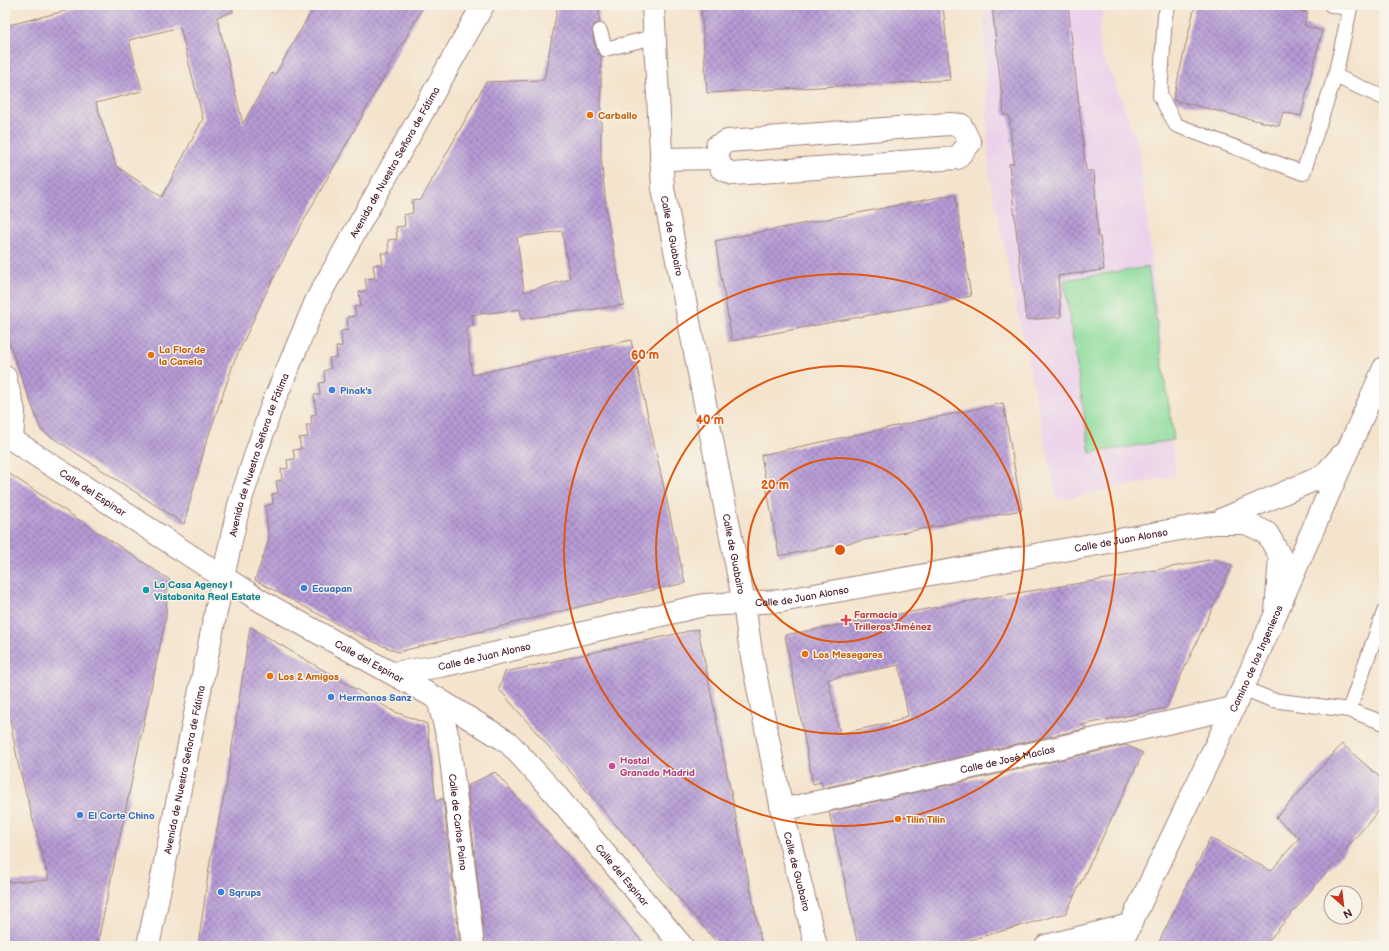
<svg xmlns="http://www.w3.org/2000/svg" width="1389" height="951" font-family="'Balsamiq Sans',sans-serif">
<defs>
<pattern id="building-cross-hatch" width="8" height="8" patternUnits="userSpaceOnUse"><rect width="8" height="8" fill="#b59bd6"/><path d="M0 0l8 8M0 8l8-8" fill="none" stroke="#957eae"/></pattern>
</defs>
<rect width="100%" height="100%" fill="#f7f3e8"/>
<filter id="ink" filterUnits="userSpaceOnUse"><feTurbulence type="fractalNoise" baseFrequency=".025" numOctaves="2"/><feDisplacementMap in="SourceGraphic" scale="8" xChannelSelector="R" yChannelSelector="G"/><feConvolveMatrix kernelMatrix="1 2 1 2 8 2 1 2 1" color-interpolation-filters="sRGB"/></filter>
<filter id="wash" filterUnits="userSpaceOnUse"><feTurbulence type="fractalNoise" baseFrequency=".012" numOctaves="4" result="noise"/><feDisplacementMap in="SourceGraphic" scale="16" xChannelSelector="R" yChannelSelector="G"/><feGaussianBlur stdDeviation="0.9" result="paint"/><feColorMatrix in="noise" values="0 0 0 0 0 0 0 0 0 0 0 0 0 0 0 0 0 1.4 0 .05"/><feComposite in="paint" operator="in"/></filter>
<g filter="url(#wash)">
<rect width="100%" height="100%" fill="#f4e4cd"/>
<path fill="#ebd1eb" d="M 984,5 L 1105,5 L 1099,27 L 1101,55 L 1116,85 L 1139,148 L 1176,476 L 1057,500 L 989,174 Z"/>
<path fill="#8bdc9c" stroke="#6a7e64" d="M 1148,267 L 1174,440 L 1090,453 L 1064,280 Z"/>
<g id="blocks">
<path fill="url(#building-cross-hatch)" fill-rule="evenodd" d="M 89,5 L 232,5 L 233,12 L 217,17 L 243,124 L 272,73 L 275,75 L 315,5 L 424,5 L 294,238 L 263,299 L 234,362 L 205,446 L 184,524 L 41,430 L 5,332 L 5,26 ZM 180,27 L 203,119 L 162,197 L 116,166 L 96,103 L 142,91 L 129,40 Z
M 558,5 L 599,5 L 599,23 L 594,25 L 592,33 L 597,51 L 601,56 L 601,157 L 607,216 L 624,305 L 522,319 L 520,309 L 472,315 L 473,326 L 466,327 L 472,375 L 631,340 L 685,583 L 582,606 L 398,652 L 359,636 L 255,580 L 269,540 L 265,506 L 273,504 L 272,494 L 278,493 L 276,481 L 282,480 L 281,469 L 288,468 L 287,460 L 295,459 L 293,450 L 301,449 L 299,438 L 308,437 L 306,425 L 312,425 L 311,415 L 316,414 L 314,395 L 320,395 L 319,383 L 325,382 L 324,371 L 331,368 L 329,358 L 337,357 L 336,347 L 342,346 L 341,331 L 348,330 L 347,317 L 356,316 L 354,307 L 361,306 L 359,292 L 367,290 L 365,279 L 375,278 L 373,265 L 383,264 L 381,253 L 389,253 L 388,240 L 397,239 L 396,227 L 405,226 L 404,215 L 413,213 L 412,201 L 421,200 L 486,82 L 544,80 ZM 562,231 L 570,279 L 524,292 L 517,237 Z
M 701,5 L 943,5 L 950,80 L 707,93 Z
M 992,5 L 1068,5 L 1086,171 L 1094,171 L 1098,237 L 1100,237 L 1104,270 L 1058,276 L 1061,317 L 1026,320 L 1009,164 L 1014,163 L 1009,115 L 1004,115 Z
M 1195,5 L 1275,5 L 1308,13 L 1304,25 L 1322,31 L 1301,116 L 1283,112 L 1279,126 L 1173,100 Z
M 955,194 L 971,296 L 732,341 L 715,241 Z
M 1003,403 L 1022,510 L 779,556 L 761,455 Z
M 5,471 L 170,580 L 167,585 L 166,617 L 97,946 L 5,946 L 5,882 L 49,880 L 18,763 L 5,692 Z
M 1215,559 L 1232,566 L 1166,708 L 1081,725 L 1088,728 L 823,788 L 821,782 L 813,784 L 785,635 L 998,596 L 1113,578 ZM 899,665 L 908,716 L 900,718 L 901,720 L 840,734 L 828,679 Z
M 250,627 L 393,711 L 427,724 L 436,802 L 443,798 L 460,946 L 198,946 L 210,861 L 226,787 Z
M 698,629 L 746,867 L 762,946 L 720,946 L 499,689 L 505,672 Z
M 1342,744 L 1384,781 L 1384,804 L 1264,946 L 1157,946 L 1210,838 L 1271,871 L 1299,838 L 1276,818 Z
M 1126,745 L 1143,753 L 1066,913 L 949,946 L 858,946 L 840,858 L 829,812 Z
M 495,772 L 573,862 L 646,946 L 485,946 L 467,786 Z"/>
</g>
</g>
<g filter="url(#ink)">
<use href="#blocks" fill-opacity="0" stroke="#9f827c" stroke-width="1"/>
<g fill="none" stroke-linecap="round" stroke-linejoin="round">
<defs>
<path id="service" d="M 1169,5 L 1165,15 L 1160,96 L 1176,125 L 1303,173 L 1335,76 L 1350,9 L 1331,5
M 600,31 L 605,49 L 654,37
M 1335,76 L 1384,98
M 1243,688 L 1272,700 L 1349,710 L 1384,612
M 1349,710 L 1384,723"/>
<g id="minor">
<path d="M 661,159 L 718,158 L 721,168 L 733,174 L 957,158 L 970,143 L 961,125 L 949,124 L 728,141 L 717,146 L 718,158"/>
<path d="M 5,377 L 14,411 L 12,439"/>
<path id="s1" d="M 5,435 L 223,577 L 261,601 L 438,699 L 508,742 L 551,789 L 682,946"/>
<path d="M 1223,519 L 1323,476 L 1341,456"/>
<path id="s2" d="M 393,673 L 441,666 L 704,605 L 781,601 L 1213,523 L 1246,523 L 1267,533 L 1280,556 L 1276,613"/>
<path id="s3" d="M 438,699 L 449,742 L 473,946"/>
<path id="s4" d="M 782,810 L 1233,708"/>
<path d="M 1046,946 L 1130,925"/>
<path id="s5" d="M 1120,946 L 1243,688 L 1384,368"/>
</g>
<g id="tertiary">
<path id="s6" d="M 653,5 L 663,188 L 744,604 L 751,652 L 782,810 L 816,946"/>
<path id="s7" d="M 148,946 L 223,577 L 239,505 L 271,408 L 317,299 L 483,5"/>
</g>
</defs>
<use href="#service" stroke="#9f827c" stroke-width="16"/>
<use href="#minor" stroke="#9f827c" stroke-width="24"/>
<use href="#tertiary" stroke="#9f827c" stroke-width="24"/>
<use href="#service" stroke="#fff" stroke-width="14"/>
<use href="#minor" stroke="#fff" stroke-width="22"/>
<use href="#tertiary" stroke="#fff" stroke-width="22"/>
</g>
</g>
<g fill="none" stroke="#e0560e" stroke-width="2">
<circle cx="840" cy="550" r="92"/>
<circle cx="840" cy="550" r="184"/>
<circle cx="840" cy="550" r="276"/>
</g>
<g fill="#e8710a" stroke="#f7f3e8" stroke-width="1.5">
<circle cx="590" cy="115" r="4"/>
<circle cx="151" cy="355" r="4"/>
<circle cx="805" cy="654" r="4"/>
<circle cx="270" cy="676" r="4"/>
<circle cx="898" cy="819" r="4"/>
</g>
<g fill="#3f7fe0" stroke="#f7f3e8" stroke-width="1.5">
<circle cx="332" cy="390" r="4"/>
<circle cx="304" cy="588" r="4"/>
<circle cx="331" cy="697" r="4"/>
<circle cx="80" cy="815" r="4"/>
<circle cx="221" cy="892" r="4"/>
</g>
<circle fill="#0f9aa8" stroke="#f7f3e8" stroke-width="1.5" cx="146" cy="590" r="4"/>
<path fill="#e0444e" stroke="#f7f3e8" stroke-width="1.5" d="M844 614h4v4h4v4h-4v4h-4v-4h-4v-4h4z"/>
<circle fill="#d1479c" stroke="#f7f3e8" stroke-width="1.5" cx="612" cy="766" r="4"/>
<g text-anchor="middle" stroke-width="3" stroke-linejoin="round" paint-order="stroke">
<g font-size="10" font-weight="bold" fill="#c56008" stroke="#f7f3e8" text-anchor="start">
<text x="598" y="119">Carballo</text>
<text x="159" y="353">La Flor de<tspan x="159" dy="12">la Canela</tspan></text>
<text x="813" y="658">Los Mesegares</text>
<text x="278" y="680">Los 2 Amigos</text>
<text x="906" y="823">Tilin Tilin</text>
</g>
<g font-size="10" fill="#4a1f2b" stroke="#f7f3e8">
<text dy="4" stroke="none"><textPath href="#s7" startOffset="828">Avenida de Nuestra Señora de Fátima</textPath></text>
<text dy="4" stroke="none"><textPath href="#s6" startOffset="232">Calle de Guabairo</textPath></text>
<text dy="4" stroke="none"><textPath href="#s7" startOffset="504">Avenida de Nuestra Señora de Fátima</textPath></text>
<text dy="4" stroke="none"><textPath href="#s1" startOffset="105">Calle del Espinar</textPath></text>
<text dy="4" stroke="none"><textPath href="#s2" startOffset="741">Calle de Juan Alonso</textPath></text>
<text dy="4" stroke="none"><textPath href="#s6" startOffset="556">Calle de Guabairo</textPath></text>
<text dy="4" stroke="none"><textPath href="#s2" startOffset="417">Calle de Juan Alonso</textPath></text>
<text dy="4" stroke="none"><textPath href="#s2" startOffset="93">Calle de Juan Alonso</textPath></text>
<text dy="4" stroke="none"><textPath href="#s5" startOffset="318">Camino de los Ingenieros</textPath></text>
<text dy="4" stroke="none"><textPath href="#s1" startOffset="429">Calle del Espinar</textPath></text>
<text dy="4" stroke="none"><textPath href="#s4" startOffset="231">Calle de José Macías</textPath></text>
<text dy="4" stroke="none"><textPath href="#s7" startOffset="180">Avenida de Nuestra Señora de Fátima</textPath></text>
<text dy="4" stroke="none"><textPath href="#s3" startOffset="125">Calle de Carlos Paino</textPath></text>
<text dy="4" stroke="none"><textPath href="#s6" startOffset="880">Calle de Guabairo</textPath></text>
<text dy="4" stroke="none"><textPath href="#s1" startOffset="765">Calle del Espinar</textPath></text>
</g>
<g font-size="10" font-weight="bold" fill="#366cbe" stroke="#f7f3e8" text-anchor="start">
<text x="340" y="394">Pinak's</text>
<text x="312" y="592">Ecuapan</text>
<text x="339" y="701">Hermanos Sanz</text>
<text x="88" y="819">El Corte Chino</text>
<text x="229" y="896">Sqrups</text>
</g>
<g font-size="10" font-weight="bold" fill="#0d838f" stroke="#f7f3e8" text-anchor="start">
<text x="154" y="588">La Casa Agency |<tspan x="154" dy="12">Vistabonita Real Estate</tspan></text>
</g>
<g font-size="10" font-weight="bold" fill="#be3a42" stroke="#f7f3e8" text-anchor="start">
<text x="854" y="618">Farmacia<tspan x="854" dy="12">Trilleros Jiménez</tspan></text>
</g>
<g font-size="10" font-weight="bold" fill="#b23c85" stroke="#f7f3e8" text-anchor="start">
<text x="620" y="764">Hostal<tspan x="620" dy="12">Granado Madrid</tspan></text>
</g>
</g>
<circle cx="840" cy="550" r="6" fill="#e0560e" stroke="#f7f3e8" stroke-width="2"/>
<g font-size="12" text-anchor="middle" font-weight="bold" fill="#e0560e" stroke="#f7f3e8" stroke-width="3" stroke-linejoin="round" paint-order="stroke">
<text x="645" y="359">60 m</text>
<text x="710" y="424">40 m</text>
<text x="775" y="489">20 m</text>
</g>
<rect width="1389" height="951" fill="none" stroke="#f7f3e8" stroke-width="20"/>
<g transform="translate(1343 905) rotate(152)"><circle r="19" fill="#f7f3e8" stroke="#b29e9c"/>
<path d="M0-3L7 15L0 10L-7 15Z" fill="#c8321e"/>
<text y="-6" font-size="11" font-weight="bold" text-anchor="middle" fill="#4a1f2b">N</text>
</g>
</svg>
